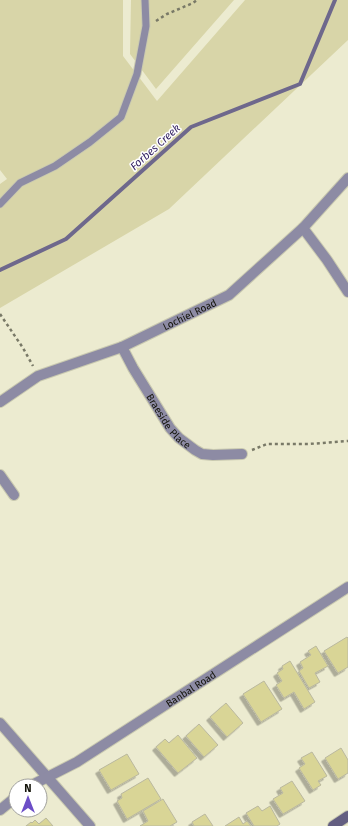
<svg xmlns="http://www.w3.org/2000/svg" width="348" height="826" font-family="'Fira Sans',sans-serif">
<defs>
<filter id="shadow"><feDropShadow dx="-3.5" dy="3.5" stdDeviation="0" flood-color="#0004"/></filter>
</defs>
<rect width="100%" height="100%" fill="#ecebd0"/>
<path fill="#d8d5a8" d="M 0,0 L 123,0 L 123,56 L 157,101 L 245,0 L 348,0 L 348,40 L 169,209 L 0,308 L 0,184 L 7,179 L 0,170 Z
M 131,0 L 234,0 L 156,89 L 130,54 Z"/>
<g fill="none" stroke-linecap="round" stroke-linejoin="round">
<path stroke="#6e688c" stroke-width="4" d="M 0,270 L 66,239 L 191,127 L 300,84 L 335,0"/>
</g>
<path fill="#d9d596" stroke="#bab89f" filter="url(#shadow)" d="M 347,637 L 348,638 L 348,667 L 338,673 L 324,651 Z
M 316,646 L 328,666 L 315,673 L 320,682 L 309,688 L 299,671 L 303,668 L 300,662 L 311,655 L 308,651 Z
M 290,661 L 315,702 L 304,709 L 294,692 L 284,698 L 276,685 L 282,681 L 277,673 L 283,669 L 282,666 Z
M 264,681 L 282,709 L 261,722 L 243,694 Z
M 226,703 L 243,723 L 227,737 L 210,717 Z
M 199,724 L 218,745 L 204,757 L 186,736 Z
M 178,735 L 197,758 L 178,773 L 156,747 L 165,739 L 169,743 Z
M 341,748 L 348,760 L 348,773 L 338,779 L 325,758 Z
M 312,752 L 327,776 L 318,781 L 321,785 L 313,790 L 299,768 L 305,764 L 301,758 Z
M 127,754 L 139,774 L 111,790 L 99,770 Z
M 148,778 L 161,799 L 127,819 L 117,801 L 122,798 L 121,794 Z
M 292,781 L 305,801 L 283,814 L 273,799 L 283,793 L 280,788 Z
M 163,799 L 177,822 L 170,826 L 140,826 L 148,821 L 143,811 Z
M 258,806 L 262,811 L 270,806 L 280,824 L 277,826 L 254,826 L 246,813 Z
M 205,814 L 213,826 L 194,826 L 192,822 Z
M 239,817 L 243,824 L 247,821 L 251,826 L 225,826 Z
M 46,818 L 53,826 L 26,826 L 31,822 L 32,823 L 35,820 L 39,824 Z"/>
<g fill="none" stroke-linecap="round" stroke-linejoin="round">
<defs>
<path id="lane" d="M 0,204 L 20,183 L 55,166 L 90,142 L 121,117 L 137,74 L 146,26 L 145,0"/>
<g id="street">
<path d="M 303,228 L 327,260 L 348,292"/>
<path id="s1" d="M 122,347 L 133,368 L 170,428 L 179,438 L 195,450 L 202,454 L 213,455 L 242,454"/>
<path id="s2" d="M 0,402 L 38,376 L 122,347 L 229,295 L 303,228 L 348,178"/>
<path d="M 0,475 L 14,495"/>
<path d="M 0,723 L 90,826"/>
<path id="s3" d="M 30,786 L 77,762 L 348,587"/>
<path d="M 0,810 L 16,797"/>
</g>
<path id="secondary" d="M 333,826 L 348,816"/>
</defs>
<use href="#lane" stroke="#c9c9b0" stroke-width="9"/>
<use href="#street" stroke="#c9c9b0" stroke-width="12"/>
<use href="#secondary" stroke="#c9c9b0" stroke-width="12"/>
<path stroke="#797967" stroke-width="2.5" stroke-dasharray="3 3" stroke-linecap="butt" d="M 156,21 L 167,14 L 193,3 L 197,0
M 0,314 L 23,348 L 33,366
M 252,450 L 267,444 L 309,444 L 348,441"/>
<use href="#lane" stroke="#8d8ba4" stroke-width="7"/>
<use href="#street" stroke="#8d8ba4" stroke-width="10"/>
<use href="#secondary" stroke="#635e81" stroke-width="10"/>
</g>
<g text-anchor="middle" stroke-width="3" stroke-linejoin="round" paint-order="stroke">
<g font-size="10" fill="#14140a" stroke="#fff">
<text dy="4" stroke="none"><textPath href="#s2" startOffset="210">Lochiel Road</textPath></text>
<text dy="4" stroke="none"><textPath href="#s1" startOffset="88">Braeside Place</textPath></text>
<text dy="4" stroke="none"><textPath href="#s3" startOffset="188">Banbal Road</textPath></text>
</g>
<g font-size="11" font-style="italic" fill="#301e60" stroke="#fff">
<text transform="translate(155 147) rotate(-42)" y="4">Forbes Creek</text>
</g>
</g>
<g transform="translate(28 798)"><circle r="19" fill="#ffffff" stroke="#a1a19d"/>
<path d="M0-3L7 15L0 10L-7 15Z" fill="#6c4ec7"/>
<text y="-6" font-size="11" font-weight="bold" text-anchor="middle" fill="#14140a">N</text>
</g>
</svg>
